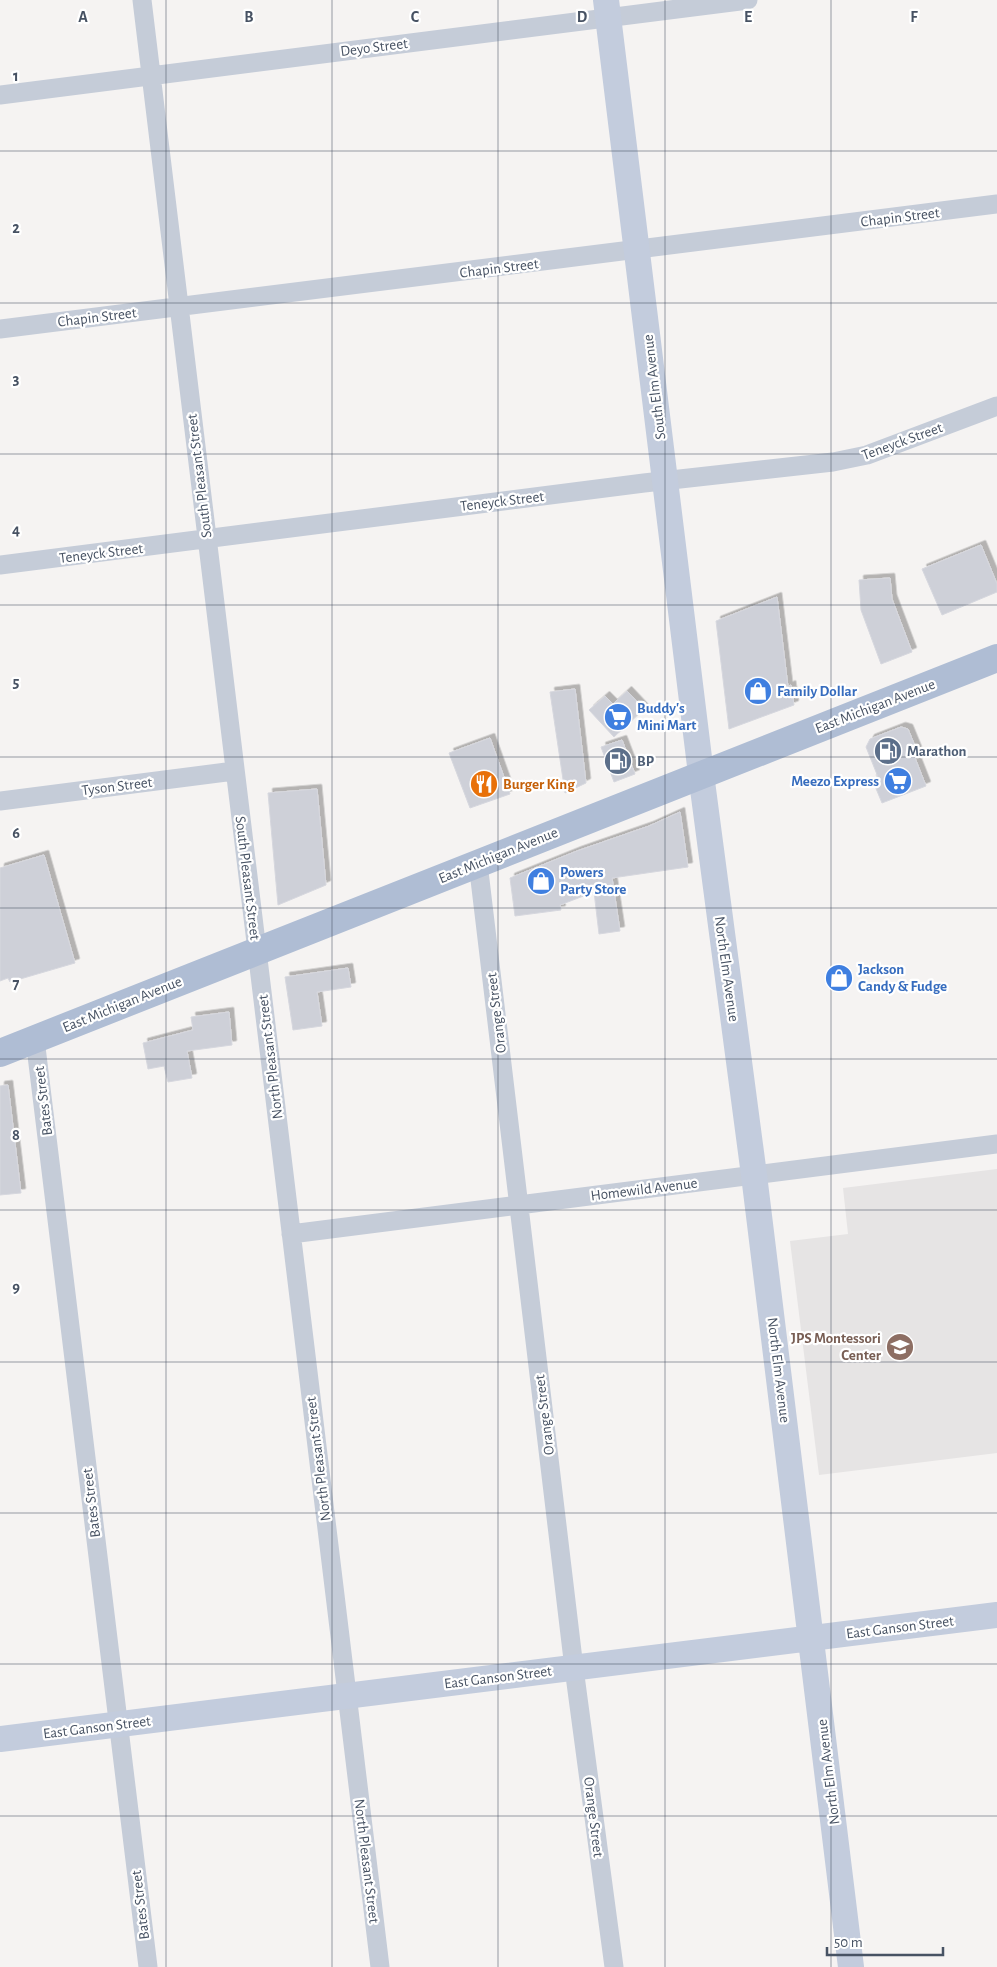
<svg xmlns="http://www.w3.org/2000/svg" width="997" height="1967" font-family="'Alegreya Sans',sans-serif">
<defs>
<filter id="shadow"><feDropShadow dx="4.5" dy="-4.5" stdDeviation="0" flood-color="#0004"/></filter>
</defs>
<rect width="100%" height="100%" fill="#f5f3f2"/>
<path fill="#e6e4e4" d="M 997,1169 L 997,1453 L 819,1475 L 790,1241 L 848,1234 L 843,1188 Z"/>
<path fill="#ced0d8" stroke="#d6d7de" filter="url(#shadow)" d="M 981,545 L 997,584 L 997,592 L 942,615 L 922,569 Z
M 890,578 L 892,599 L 912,652 L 881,664 L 861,610 L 859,580 Z
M 777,597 L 788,687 L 791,685 L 794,705 L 729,729 L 716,621 Z
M 575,689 L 586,783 L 565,793 L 550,692 Z
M 627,691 L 644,709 L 614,737 L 589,710 L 605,696 L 613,704 Z
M 901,727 L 908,729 L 917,751 L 915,758 L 926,786 L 882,803 L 872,779 L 878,777 L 866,747 L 870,739 Z
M 490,738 L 510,794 L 470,808 L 449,753 Z
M 622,740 L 635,774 L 614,782 L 601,747 Z
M 317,789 L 326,885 L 278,905 L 268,793 Z
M 680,812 L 688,867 L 612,878 L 620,931 L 599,934 L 594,892 L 560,905 L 561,910 L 515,916 L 510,878 L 577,851 L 649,826 Z
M 44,855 L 75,963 L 10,982 L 8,978 L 0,981 L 0,868 Z
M 348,968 L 351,987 L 317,992 L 322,1026 L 293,1030 L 285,977 Z
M 229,1012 L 232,1045 L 187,1051 L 192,1078 L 168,1082 L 164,1066 L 148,1069 L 143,1043 L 193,1030 L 191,1017 Z
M 8,1085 L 21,1193 L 0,1195 L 0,1086 Z"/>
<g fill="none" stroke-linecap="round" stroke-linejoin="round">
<path stroke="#c5ccd8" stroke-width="19" d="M 142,0 L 380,1967
M 0,95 L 748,0
M 0,329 L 997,204
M 0,565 L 644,483 L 833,462 L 867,455 L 997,406
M 0,801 L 234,771
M 478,863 L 574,1668 L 614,1967
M 35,1039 L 148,1967
M 291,1234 L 997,1144"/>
<path stroke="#c3ccdd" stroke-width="26" d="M 606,0 L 701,774 L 754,1175 L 851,1967
M 0,1739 L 997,1615"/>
<path stroke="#afbdd4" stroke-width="28" d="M 0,1053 L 997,658"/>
</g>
<path fill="none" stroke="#475263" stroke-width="1" stroke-opacity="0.55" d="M 166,0 L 166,1967M 332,0 L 332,1967M 498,0 L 498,1967M 665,0 L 665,1967M 831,0 L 831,1967M 0,151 L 997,151M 0,303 L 997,303M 0,454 L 997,454M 0,605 L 997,605M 0,757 L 997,757M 0,908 L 997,908M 0,1059 L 997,1059M 0,1210 L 997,1210M 0,1362 L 997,1362M 0,1513 L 997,1513M 0,1664 L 997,1664M 0,1816 L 997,1816"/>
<defs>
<symbol id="shop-disc" viewBox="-11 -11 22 22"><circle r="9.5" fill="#3f7fe0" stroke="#fff"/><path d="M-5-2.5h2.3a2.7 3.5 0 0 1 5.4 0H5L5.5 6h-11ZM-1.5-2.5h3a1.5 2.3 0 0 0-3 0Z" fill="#fff"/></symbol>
<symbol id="supermarket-disc" viewBox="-11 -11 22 22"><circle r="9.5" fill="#3f7fe0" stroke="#fff"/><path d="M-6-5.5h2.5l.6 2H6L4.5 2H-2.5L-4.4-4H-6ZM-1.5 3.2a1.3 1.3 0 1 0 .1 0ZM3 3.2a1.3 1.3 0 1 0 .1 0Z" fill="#fff"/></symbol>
<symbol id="fuel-disc" viewBox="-11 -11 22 22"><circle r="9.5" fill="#5c6f8a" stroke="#fff"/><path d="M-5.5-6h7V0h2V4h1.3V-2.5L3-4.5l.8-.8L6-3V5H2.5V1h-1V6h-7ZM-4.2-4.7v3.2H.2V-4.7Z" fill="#fff"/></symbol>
<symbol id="restaurant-disc" viewBox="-11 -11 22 22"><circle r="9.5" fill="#e8710a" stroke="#fff"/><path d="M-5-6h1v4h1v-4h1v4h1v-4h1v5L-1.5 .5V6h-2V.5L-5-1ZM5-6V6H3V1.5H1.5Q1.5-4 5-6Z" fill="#fff"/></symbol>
<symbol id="school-disc" viewBox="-11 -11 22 22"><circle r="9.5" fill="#8d6e63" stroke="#fff"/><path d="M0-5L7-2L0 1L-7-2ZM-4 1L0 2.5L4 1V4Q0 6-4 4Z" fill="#fff"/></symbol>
</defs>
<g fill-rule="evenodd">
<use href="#shop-disc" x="742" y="675" width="32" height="32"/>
<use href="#supermarket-disc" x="602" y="701" width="32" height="32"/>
<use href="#fuel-disc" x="872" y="735" width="32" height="32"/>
<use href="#fuel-disc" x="602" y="745" width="32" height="32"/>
<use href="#supermarket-disc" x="882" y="765" width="32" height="32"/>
<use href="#restaurant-disc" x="468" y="768" width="32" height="32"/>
<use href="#shop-disc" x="525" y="865" width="32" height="32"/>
<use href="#shop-disc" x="823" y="962" width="32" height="32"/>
<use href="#school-disc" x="884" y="1331" width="32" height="32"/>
</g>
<g text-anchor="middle" stroke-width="4.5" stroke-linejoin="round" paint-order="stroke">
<g font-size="15" fill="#475263" stroke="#fff">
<text transform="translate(374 47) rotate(-7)" y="5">Deyo Street</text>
<text transform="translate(900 217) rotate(-7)" y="5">Chapin Street</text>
<text transform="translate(499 268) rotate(-7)" y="5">Chapin Street</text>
<text transform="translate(97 317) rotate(-7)" y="5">Chapin Street</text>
<text transform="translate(654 387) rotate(-97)" y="5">South Elm Avenue</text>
<text transform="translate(902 441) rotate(-20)" y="5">Teneyck Street</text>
<text transform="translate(199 476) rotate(-97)" y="5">South Pleasant Street</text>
<text transform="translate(502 501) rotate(-7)" y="5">Teneyck Street</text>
<text transform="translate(101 553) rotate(-7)" y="5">Teneyck Street</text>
<text transform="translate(875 706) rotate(-21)" y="5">East Michigan Avenue</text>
<text transform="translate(117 786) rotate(-7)" y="5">Tyson Street</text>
<text transform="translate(498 855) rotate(-22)" y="5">East Michigan Avenue</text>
<text transform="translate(248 878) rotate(83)" y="5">South Pleasant Street</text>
<text transform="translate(727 969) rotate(82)" y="5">North Elm Avenue</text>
<text transform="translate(122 1004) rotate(-22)" y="5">East Michigan Avenue</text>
<text transform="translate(496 1013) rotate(-97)" y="5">Orange Street</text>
<text transform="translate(270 1057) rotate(-97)" y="5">North Pleasant Street</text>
<text transform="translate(43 1101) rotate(-97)" y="5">Bates Street</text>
<text transform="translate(644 1189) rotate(-7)" y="5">Homewild Avenue</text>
<text transform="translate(779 1370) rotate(83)" y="5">North Elm Avenue</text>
<text transform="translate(544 1415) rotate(-97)" y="5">Orange Street</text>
<text transform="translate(318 1459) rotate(-97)" y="5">North Pleasant Street</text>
<text transform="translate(91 1503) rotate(-97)" y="5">Bates Street</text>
<text transform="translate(900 1627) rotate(-7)" y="5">East Ganson Street</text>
<text transform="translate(498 1677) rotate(-7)" y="5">East Ganson Street</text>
<text transform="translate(97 1727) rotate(-7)" y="5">East Ganson Street</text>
<text transform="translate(828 1772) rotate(-97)" y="5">North Elm Avenue</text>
<text transform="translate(594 1817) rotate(83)" y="5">Orange Street</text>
<text transform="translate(367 1861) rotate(83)" y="5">North Pleasant Street</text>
<text transform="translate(140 1905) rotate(-97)" y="5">Bates Street</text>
</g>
<g font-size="15" font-weight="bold" fill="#366cbe" stroke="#fff" text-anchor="start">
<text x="777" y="696">Family Dollar</text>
<text x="637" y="713">Buddy's<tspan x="637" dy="17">Mini Mart</tspan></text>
<text x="879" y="786" text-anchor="end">Meezo Express</text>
<text x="560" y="877">Powers<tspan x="560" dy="17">Party Store</tspan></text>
<text x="858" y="974">Jackson<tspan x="858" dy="17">Candy &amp; Fudge</tspan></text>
</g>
<g font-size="15" font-weight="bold" fill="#4e5e75" stroke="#fff" text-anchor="start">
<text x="907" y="756">Marathon</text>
<text x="637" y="766">BP</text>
</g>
<g font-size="15" font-weight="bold" fill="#c56008" stroke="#fff" text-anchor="start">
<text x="503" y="789">Burger King</text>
</g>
<g font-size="15" font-weight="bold" fill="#785e54" stroke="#fff" text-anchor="end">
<text x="881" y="1343">JPS Montessori<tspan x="881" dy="17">Center</tspan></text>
</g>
</g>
<g font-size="16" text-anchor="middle" font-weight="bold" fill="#475263" stroke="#fff" stroke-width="4.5" stroke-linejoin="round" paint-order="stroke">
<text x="83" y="22">A</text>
<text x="249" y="22">B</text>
<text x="415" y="22">C</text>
<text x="582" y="22">D</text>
<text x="748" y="22">E</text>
<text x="914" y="22">F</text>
<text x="16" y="81">1</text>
<text x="16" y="233">2</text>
<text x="16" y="384">3</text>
<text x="16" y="535">4</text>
<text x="16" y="687">5</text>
<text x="16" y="838">6</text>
<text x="16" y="989">7</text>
<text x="16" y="1140">8</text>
<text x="16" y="1292">9</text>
</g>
<path d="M827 1947v8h116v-8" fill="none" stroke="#475263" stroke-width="2.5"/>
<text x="834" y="1947" font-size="15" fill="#475263" stroke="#ffffff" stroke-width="4" paint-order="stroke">50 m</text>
</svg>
